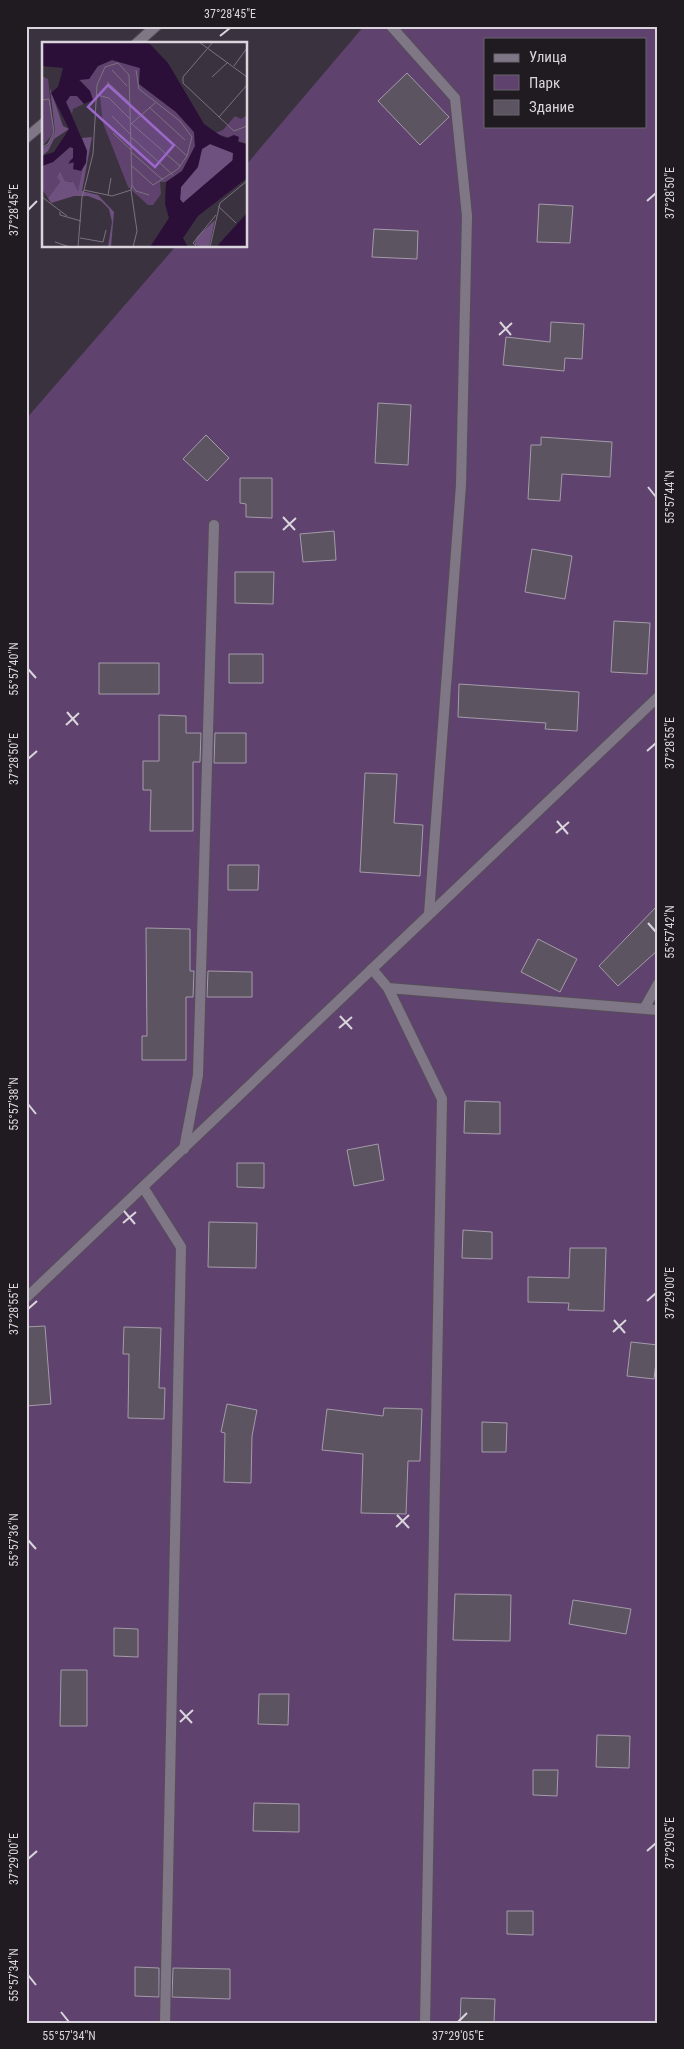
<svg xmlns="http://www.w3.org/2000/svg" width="684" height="2049" font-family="'Roboto Condensed',sans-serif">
<rect width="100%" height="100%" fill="#3a323e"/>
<path fill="#5f436e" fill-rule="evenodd" d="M 364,26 L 658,26 L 658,2023 L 26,2023 L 26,419 L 176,246 L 246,246 L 246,165 ZM 485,39 L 645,39 L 645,126 L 485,126 Z"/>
<path fill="#5d5462" stroke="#a49baa" d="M 407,73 L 449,117 L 420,145 L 378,101 Z
M 539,204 L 573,206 L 570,243 L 537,242 Z
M 374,229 L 418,231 L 417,259 L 372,257 Z
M 551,322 L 584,324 L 582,359 L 565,358 L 564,371 L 503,365 L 506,337 L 550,342 Z
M 378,403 L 411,405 L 408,465 L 375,463 Z
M 206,435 L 229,458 L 207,481 L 183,459 Z
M 541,437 L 612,442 L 610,477 L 562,474 L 560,501 L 528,499 L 531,445 L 541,445 Z
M 240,478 L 272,478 L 272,518 L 246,517 L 246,504 L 240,503 Z
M 334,531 L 336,560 L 303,562 L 300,534 Z
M 532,549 L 572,556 L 565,599 L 525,592 Z
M 235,572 L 274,572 L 273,604 L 235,603 Z
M 614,621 L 650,623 L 647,674 L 611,672 Z
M 229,654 L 263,654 L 263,683 L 229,683 Z
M 99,663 L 159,663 L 159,694 L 99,694 Z
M 459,684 L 579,692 L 577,731 L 545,729 L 546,723 L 458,717 Z
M 159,715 L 186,716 L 186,733 L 201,733 L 200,762 L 193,762 L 193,831 L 150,831 L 151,790 L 143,790 L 143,761 L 159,761 Z
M 215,733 L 246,733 L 246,763 L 214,763 Z
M 365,773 L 397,774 L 394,823 L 423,825 L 420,876 L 360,872 Z
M 228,865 L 259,865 L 258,890 L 228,890 Z
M 658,905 L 658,950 L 618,986 L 599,966 Z
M 146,928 L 190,929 L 190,971 L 194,971 L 193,997 L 186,997 L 186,1060 L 142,1060 L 142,1036 L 147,1036 Z
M 538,939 L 577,959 L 560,992 L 521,972 Z
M 208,971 L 252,972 L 252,997 L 207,997 Z
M 465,1101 L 500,1102 L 500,1134 L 464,1133 Z
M 378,1144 L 384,1180 L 354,1186 L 347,1150 Z
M 237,1163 L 264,1163 L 264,1188 L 237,1187 Z
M 209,1222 L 257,1223 L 256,1268 L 208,1267 Z
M 463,1230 L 492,1232 L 492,1259 L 462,1258 Z
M 570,1248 L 606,1248 L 604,1311 L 568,1310 L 569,1303 L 528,1302 L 528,1277 L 569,1278 Z
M 45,1326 L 51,1404 L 26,1406 L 26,1327 Z
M 124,1327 L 161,1328 L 159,1388 L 165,1388 L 164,1419 L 128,1418 L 129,1354 L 123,1354 Z
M 631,1342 L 658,1345 L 654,1379 L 627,1376 Z
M 227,1404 L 257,1410 L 252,1436 L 251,1483 L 224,1482 L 225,1433 L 221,1432 Z
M 384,1408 L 422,1409 L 420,1461 L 408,1461 L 406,1514 L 361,1513 L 363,1454 L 322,1450 L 327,1409 L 383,1416 Z
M 482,1422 L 507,1423 L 506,1452 L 482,1452 Z
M 455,1594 L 511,1595 L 510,1641 L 453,1640 Z
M 573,1600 L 631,1609 L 626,1634 L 569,1624 Z
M 114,1628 L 138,1629 L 138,1657 L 114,1656 Z
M 61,1670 L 87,1670 L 87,1726 L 60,1726 Z
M 259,1694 L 289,1694 L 288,1725 L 258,1724 Z
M 597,1735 L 630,1736 L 629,1768 L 596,1767 Z
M 533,1770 L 558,1770 L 557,1796 L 533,1795 Z
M 254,1803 L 299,1804 L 299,1832 L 253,1831 Z
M 507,1911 L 533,1911 L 533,1935 L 507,1934 Z
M 135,1967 L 159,1968 L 159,1997 L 135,1996 Z
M 173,1968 L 230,1969 L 230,1999 L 172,1997 Z
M 461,1998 L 495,1999 L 494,2023 L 460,2023 Z"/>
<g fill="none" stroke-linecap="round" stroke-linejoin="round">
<defs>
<path id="lane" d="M 391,26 L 455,98 L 467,216 L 461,485 L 429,914
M 372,969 L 388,988 L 658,1010
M 388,988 L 442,1099 L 425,2023
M 644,1009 L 658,984
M 184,1149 L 198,1075 L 214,525
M 143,1187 L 181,1247 L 165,2023"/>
<path id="street" d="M 136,44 L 156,26
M 26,138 L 44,123
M 26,1298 L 658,697"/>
</defs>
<use href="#lane" stroke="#554e59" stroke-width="12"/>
<use href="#street" stroke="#554e59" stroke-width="12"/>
<use href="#lane" stroke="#807786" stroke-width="10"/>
<use href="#street" stroke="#807786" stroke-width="10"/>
</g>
<path fill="none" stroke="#dad5dd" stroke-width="2" d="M 220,36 L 230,28M 647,201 L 656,193M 28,210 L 37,201M 500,322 L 511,335M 499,335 L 512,323M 648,487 L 656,497M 283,517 L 295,530M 283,530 L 296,518M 28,669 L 36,678M 67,712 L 78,725M 66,725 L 79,713M 647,751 L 656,743M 28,759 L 37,751M 557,821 L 568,834M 556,833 L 569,822M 648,923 L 656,932M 340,1016 L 352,1029M 339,1028 L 352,1017M 28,1104 L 36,1114M 124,1211 L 135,1224M 123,1223 L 136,1212M 647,1301 L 656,1293M 28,1309 L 37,1301M 614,1320 L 625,1333M 613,1332 L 626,1320M 397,1515 L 409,1528M 396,1527 L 409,1515M 28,1540 L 36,1549M 180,1710 L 192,1723M 180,1722 L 193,1710M 647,1851 L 656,1843M 28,1859 L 37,1851M 28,1975 L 36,1985M 61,2012 L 69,2022M 458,2022 L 467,2013"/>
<g transform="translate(42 42)">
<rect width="205" height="205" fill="#3a323e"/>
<path d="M 70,18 L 98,26 L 97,42 L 134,70 L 152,90 L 153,105 L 145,121 L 140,129 L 124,140 L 118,140 L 119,152 L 111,163 L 106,163 L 86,145 L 61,81 L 58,54 L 31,67 L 30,72 L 24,60 L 28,54 L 48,49 L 37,37 L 47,37 L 56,24 ZM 0,34 L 6,37 L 12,90 L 0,105 ZM 205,73 L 205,102 L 173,91 L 181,88 L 193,74 L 199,77 ZM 28,105 L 31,106 L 31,116 L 27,119 L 34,123 L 32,127 L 39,128 L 44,121 L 36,149 L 29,139 L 23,139 L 18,129 L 15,133 L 18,140 L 6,156 L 0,147 L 0,124 L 11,120 Z" fill="#5f436e"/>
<path d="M 8,46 L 21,84 L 27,87 L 12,97 L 6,109 L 0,114 L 0,106 L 6,103 L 13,90 ZM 50,95 L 40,149 L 56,153 L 72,170 L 69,205 L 66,205 L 70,180 L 67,167 L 59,159 L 46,154 L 32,154 L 9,161 L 6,156 L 18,140 L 15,134 L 18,129 L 23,139 L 31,140 L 36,149 L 45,109 L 40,96 ZM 168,102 L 191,111 L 190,119 L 141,161 L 138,158 L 139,145 L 155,126 L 160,107 ZM 173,178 L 167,205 L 152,203 L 155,195 Z" fill="#6f517f"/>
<path d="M 0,0 L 106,0 L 126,21 L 162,82 L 179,94 L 185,96 L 192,93 L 197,95 L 196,100 L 205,102 L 205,136 L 156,174 L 141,196 L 146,205 L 108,205 L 127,176 L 123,162 L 124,140 L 140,129 L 153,104 L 152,90 L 134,70 L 97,42 L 98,26 L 70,18 L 56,24 L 47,37 L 37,38 L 48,49 L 51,58 L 42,62 L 35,54 L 28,54 L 24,60 L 45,109 L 44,121 L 39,129 L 31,127 L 32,120 L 26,122 L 31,116 L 31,106 L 28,105 L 11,120 L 0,124 L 0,114 L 12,110 L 27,87 L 9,51 L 16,45 L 21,26 L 0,24 ZM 168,102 L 191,111 L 191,118 L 141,161 L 138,157 L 139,145 L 156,125 L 160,107 ZM 205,171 L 205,205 L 178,205 L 176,203 Z" fill="#2b0f38" fill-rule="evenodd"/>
<path fill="none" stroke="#7a737e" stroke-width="1" d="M 157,0 L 205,35M 171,0 L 141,35 L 141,41 L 192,89 L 205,84M 192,24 L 205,6M 70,28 L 85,44M 170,35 L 186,20M 65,40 L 88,61M 55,53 L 67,56 L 88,77M 0,58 L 7,57 L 12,90 L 6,102 L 0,105M 107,65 L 143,98M 99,72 L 145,114M 70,74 L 89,93M 177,75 L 205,43M 89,82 L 113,61M 90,82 L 138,124M 71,91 L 89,108M 89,95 L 131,133M 89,110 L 121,138M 90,124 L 111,143 L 136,127 L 145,114 L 150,95 L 138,79 L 97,47 L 94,28M 90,143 L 94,149 L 107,153M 89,148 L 95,189 L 91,205M 66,153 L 69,136M 0,155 L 25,174M 176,164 L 194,181M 18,170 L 18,173 L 39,179M 38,196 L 61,200 L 64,188M 13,200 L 28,205M 36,205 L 40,155 L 42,148 L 51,112 L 55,43 L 63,25 L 76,21 L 87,33 L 90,143 L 89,148 L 70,154 L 42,148M 155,205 L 151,201 L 174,173M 168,205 L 178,161 L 205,139"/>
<path fill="#9c67ca" fill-opacity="0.15" stroke="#9c67ca" stroke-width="2.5" d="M 66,43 L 132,103 L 113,125 L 46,65 Z"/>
<rect width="205" height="205" fill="none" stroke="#dad5dd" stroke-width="2.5"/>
</g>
<rect width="684" height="2049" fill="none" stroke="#1f1b21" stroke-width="55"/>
<rect x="484" y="38" width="162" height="90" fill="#1f1b21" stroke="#6a656c"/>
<rect x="494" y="54" width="25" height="8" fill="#807786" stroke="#6a656c"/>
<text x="529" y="62" font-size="15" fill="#dad5dd">Улица</text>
<rect x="494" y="75" width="25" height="15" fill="#5f436e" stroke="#6a656c"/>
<text x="529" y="88" font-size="15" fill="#dad5dd">Парк</text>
<rect x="494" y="100" width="25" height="15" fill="#5d5462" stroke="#6a656c"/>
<text x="529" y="112" font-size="15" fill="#dad5dd">Здание</text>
<rect x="28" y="28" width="628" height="1994" fill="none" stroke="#dad5dd" stroke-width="2"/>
<g font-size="12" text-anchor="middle" fill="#dad5dd">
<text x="230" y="18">37°28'45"E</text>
<text transform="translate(670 193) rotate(-90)" y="4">37°28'50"E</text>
<text transform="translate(14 210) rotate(-90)" y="4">37°28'45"E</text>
<text transform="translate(670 497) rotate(-90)" y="4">55°57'44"N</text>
<text transform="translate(14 669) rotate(-90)" y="4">55°57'40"N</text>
<text transform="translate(670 743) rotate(-90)" y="4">37°28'55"E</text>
<text transform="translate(14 759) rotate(-90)" y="4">37°28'50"E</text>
<text transform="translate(670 932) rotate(-90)" y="4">55°57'42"N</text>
<text transform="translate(14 1104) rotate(-90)" y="4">55°57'38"N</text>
<text transform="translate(670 1293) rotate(-90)" y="4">37°29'00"E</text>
<text transform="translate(14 1309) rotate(-90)" y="4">37°28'55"E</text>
<text transform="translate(14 1540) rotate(-90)" y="4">55°57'36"N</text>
<text transform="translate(670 1843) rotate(-90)" y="4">37°29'05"E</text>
<text transform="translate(14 1859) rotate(-90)" y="4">37°29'00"E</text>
<text transform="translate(14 1975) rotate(-90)" y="4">55°57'34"N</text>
<text x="69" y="2040">55°57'34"N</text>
<text x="458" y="2040">37°29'05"E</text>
</g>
</svg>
